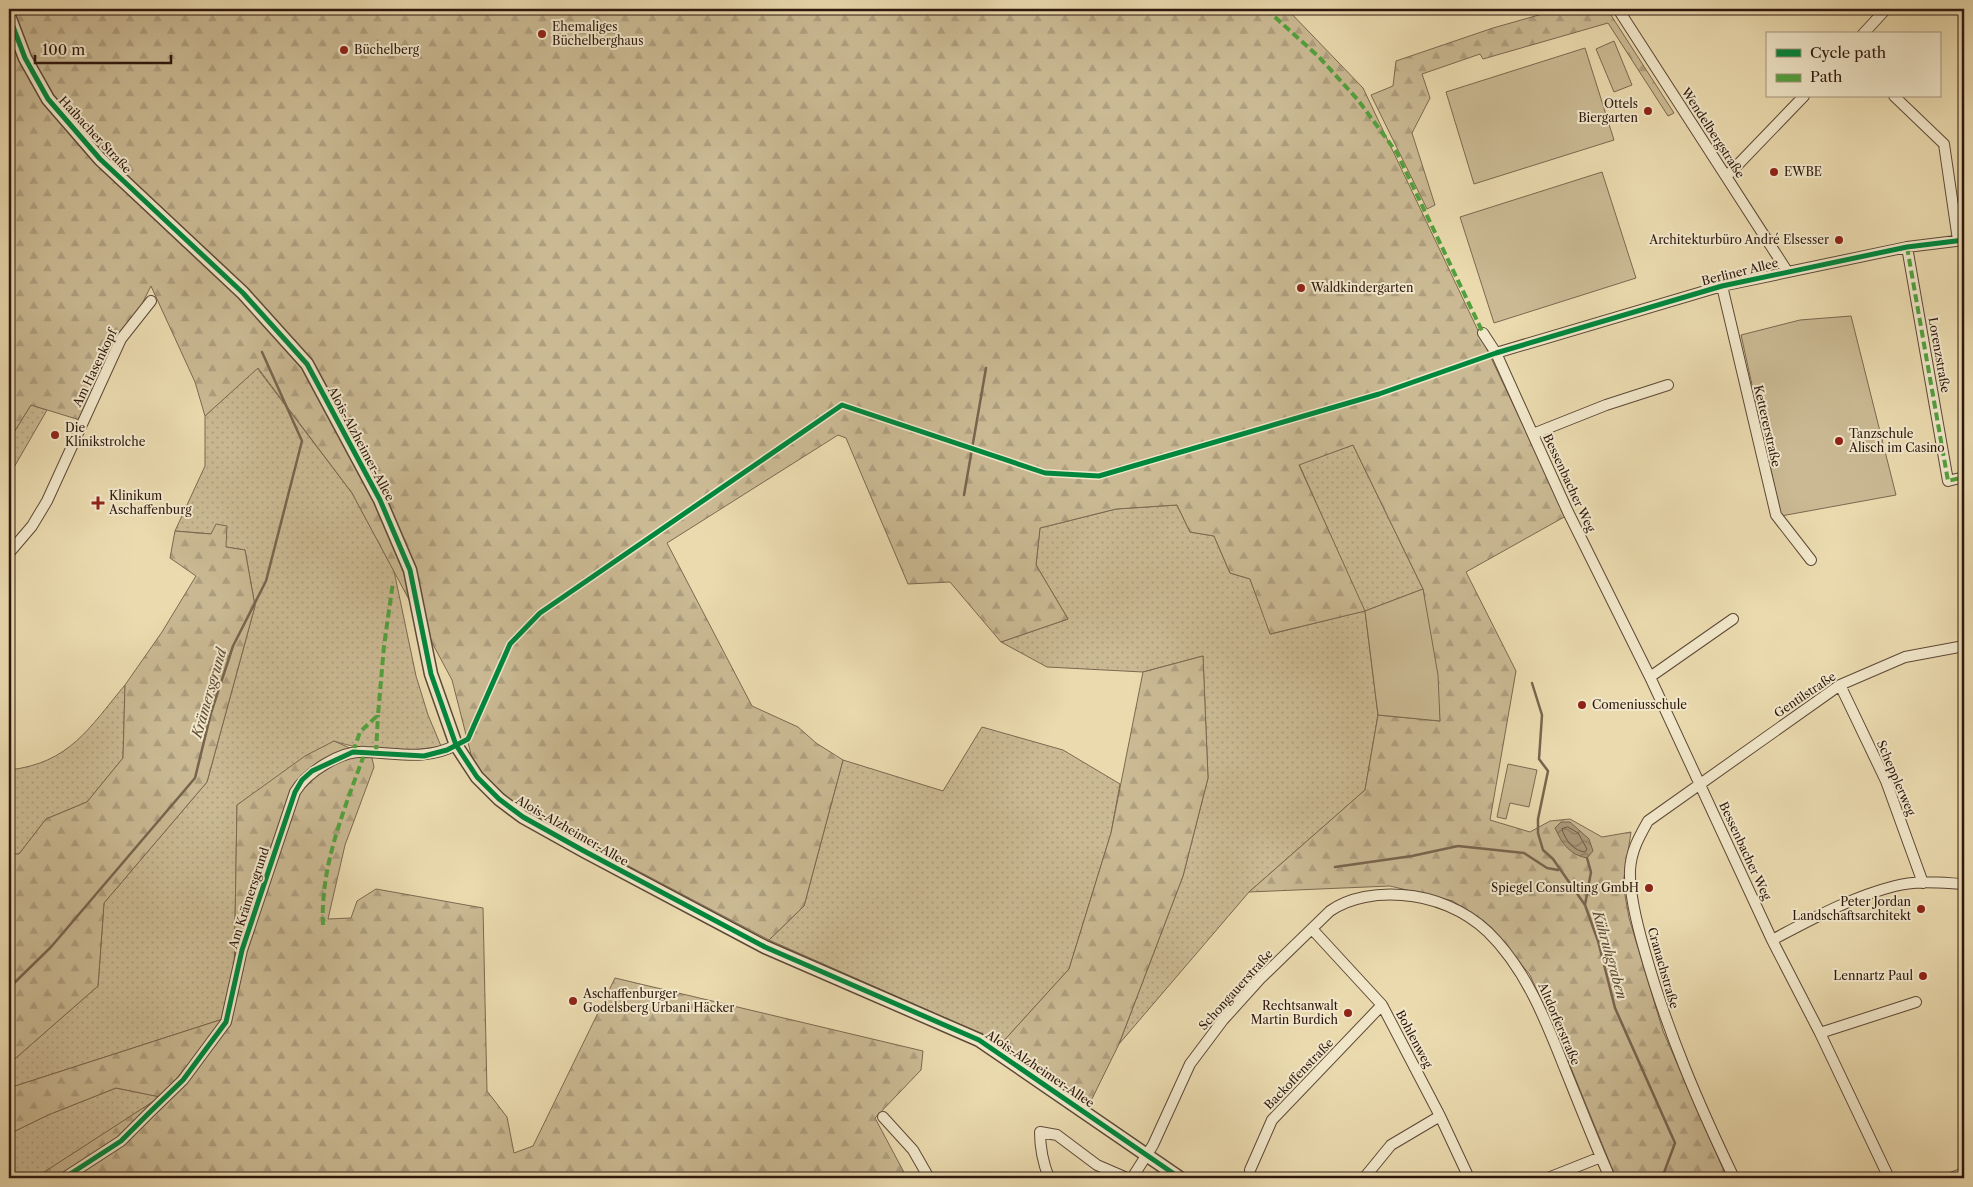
<svg xmlns="http://www.w3.org/2000/svg" width="1973" height="1187" font-family="'Libre Caslon Text',serif">
<defs>
<pattern id="grass-dots" width="8" height="8" patternUnits="userSpaceOnUse" patternTransform="scale(1.25)"><rect width="8" height="8" fill="#cab993"/><path d="M2 2h.1M6 6h.1" fill="none" stroke="#ae9e7e" stroke-width="1.8" stroke-linecap="round"/></pattern>
<pattern id="forest-firs" width="22" height="20" patternUnits="userSpaceOnUse" patternTransform="scale(1.25)"><rect width="22" height="20" fill="#cab993"/><path d="M5 1l3.5 6h-7zM16 11l3.5 6h-7z" fill="#ae9e7e"/></pattern>
<pattern id="water-waves" width="16" height="10" patternUnits="userSpaceOnUse" patternTransform="scale(1.25)"><rect width="16" height="10" fill="#aa9878"/><path d="M0 5q4-4 8 0t8 0" fill="none" stroke="#8b7b61"/></pattern>
</defs>
<rect width="100%" height="100%" fill="#eadaae"/>
<filter id="stains"><feTurbulence type="fractalNoise" baseFrequency=".004" numOctaves="4"/><feColorMatrix values="0 0 0 0 .2 0 0 0 0 .09 0 0 0 0 .02 0 0 0 .5 -.17"/></filter>
<radialGradient id="worn" r=".72"><stop offset=".6" stop-color="#630" stop-opacity="0"/><stop offset="1" stop-color="#630" stop-opacity=".3"/></radialGradient>
<path fill="url(#grass-dots)" stroke="#7c6850" d="M 257,368 L 352,493 L 394,571 L 416,676 L 428,715 L 441,746 C 411,753 362,751 334,741 L 237,805 L 234,982 L 226,1018 L 9,1088 L 9,1064 L 98,986 L 104,903 L 207,782 L 255,606 L 245,550 L 226,547 L 211,534 L 175,531 L 205,466 L 205,416 Z
M 31,405 L 47,410 L 9,476 L 9,440 Z
M 1353,445 L 1423,589 L 1365,611 L 1378,715 L 1365,790 L 1249,892 L 1119,1044 L 1183,876 L 1208,778 L 1203,656 L 1143,672 L 1047,667 L 1001,642 L 1068,619 L 1036,565 L 1040,528 L 1116,509 L 1177,505 L 1190,532 L 1214,536 L 1230,573 L 1250,579 L 1271,634 L 1364,611 L 1299,464 Z
M 125,685 L 123,758 L 87,802 L 46,819 L 19,854 L 9,854 L 9,770 C 70,763 89,728 125,685 Z
M 982,727 L 1063,750 L 1120,784 L 1111,833 L 1069,969 L 1000,1045 L 982,1034 L 769,940 L 804,906 L 843,760 L 943,791 Z
M 116,1088 L 161,1097 L 35,1178 L 9,1178 L 9,1134 L 48,1115 Z"/>
<path fill="url(#forest-firs)" stroke="#7c6850" d="M 9,9 L 1287,9 L 1363,88 L 1566,516 L 1466,572 L 1516,671 L 1490,820 L 1530,832 L 1550,821 L 1570,819 L 1602,837 L 1631,832 L 1623,884 L 1629,918 L 1663,1031 L 1727,1178 L 1616,1178 L 1567,1058 L 1530,975 L 1492,928 L 1453,901 L 1390,886 L 1249,892 L 1365,790 L 1378,715 L 1440,721 L 1423,589 L 1353,445 L 1299,465 L 1365,611 L 1270,634 L 1250,579 L 1230,573 L 1214,536 L 1190,532 L 1177,505 L 1116,509 L 1040,528 L 1036,565 L 1068,619 L 1001,642 L 950,582 L 908,584 L 846,438 L 838,435 L 667,543 L 752,706 L 798,727 L 816,743 L 843,760 L 804,906 L 769,940 L 530,814 L 507,797 L 486,778 L 472,758 L 452,680 L 352,493 L 258,368 L 205,416 L 195,382 L 151,286 L 83,421 L 31,405 L 9,440 Z
M 1560,9 L 1607,9 L 1674,113 L 1668,116 L 1608,23 L 1483,59 L 1480,54 L 1422,74 L 1430,98 L 1412,133 L 1435,205 L 1427,209 L 1371,95 L 1393,86 L 1396,61 L 1493,28 Z
M 216,524 L 227,526 L 226,547 L 245,550 L 255,606 L 207,782 L 104,903 L 98,986 L 9,1064 L 9,854 L 19,854 L 46,819 L 87,802 L 123,758 L 125,685 L 162,632 L 196,576 L 170,558 L 175,531 L 211,534 Z
M 1203,656 L 1208,778 L 1183,876 L 1119,1044 L 1088,1107 L 1000,1045 L 1069,969 L 1111,833 L 1143,672 Z
M 334,741 L 372,758 L 374,767 L 345,845 L 328,919 L 351,918 L 357,901 L 376,889 L 483,908 L 487,1091 L 507,1117 L 514,1153 L 533,1146 L 615,978 L 923,1051 L 921,1070 L 875,1118 L 907,1178 L 35,1178 L 160,1097 L 116,1088 L 48,1115 L 9,1134 L 9,1088 L 226,1018 L 163,1095 L 229,1021 L 234,982 L 237,805 L 305,756 Z"/>
<path fill="#cab993" stroke="#7c6850" d="M 1614,41 L 1632,85 L 1614,92 L 1596,49 Z
M 1585,48 L 1614,140 L 1474,184 L 1446,92 Z
M 1602,172 L 1636,278 L 1494,323 L 1460,217 Z
M 1851,316 L 1896,495 L 1781,516 L 1741,335 L 1800,320 Z
M 1423,589 L 1438,675 L 1440,721 L 1378,715 L 1365,611 Z
M 1508,764 L 1537,770 L 1529,807 L 1510,803 L 1506,819 L 1497,817 Z"/>
<path fill="url(#water-waves)" stroke="#78644e" d="M 1561,822 L 1570,822 L 1589,839 L 1593,851 L 1587,858 C 1570,855 1562,844 1555,828 Z"/>
<g fill="none" stroke-linecap="round" stroke-linejoin="round">
<path stroke="#6c5843" stroke-width="1" d="M 1568,827 L 1578,833 L 1587,849 L 1585,852 C 1574,851 1565,840 1562,829 Z"/>
<path stroke="#78644e" stroke-width="2.5" d="M 964,495 L 986,368
M 1532,683 L 1542,715 L 1539,759 L 1548,771 L 1538,819 L 1538,833 L 1543,850 L 1553,859 L 1585,905 L 1598,941 L 1615,1008 L 1675,1143 L 1662,1178
M 1335,867 L 1412,856 L 1458,846 L 1524,853 L 1547,868 L 1558,870
M 1585,905 L 1591,872 L 1587,858
M 9,988 L 51,947 L 195,778 L 211,713 L 233,646 L 266,581 L 302,441 L 262,352"/>
<defs>
<path id="minor" d="M 1618,9 L 1787,271
M 1863,34 L 1886,9
M 1894,96 L 1944,144 L 1958,240
M 1727,176 L 1804,96
M 1907,247 L 1948,481 L 1964,477
M 1722,286 L 1776,515 L 1811,560
M 1483,333 L 1496,353 L 1568,512 L 1650,677 L 1772,940 L 1820,1033 L 1889,1178
M 1496,353 L 1722,286 L 1907,247 L 1964,240
M 1533,434 L 1606,405 L 1668,385
M 9,553 L 32,526 L 47,501 L 121,339 L 151,301
M 1650,677 L 1733,619
M 1840,685 L 1886,781 L 1923,883
M 1312,929 L 1382,1005 L 1440,1116 L 1469,1178
M 1772,940 C 1812,919 1851,897 1895,886 C 1917,880 1942,883 1964,884
M 1820,1033 L 1916,1002
M 883,1117 L 913,1150 L 929,1178
M 1250,1170 L 1272,1120 L 1382,1005
M 64,1178 L 121,1141 L 150,1112 L 183,1080 L 226,1022 L 242,950 L 295,792 C 307,772 341,750 366,752 C 398,753 426,761 456,745
M 1049,1178 C 1043,1163 1040,1149 1040,1132 L 1057,1135 L 1097,1165 L 1127,1178
M 1132,1178 L 1153,1145 L 1190,1064 L 1223,1020 L 1260,979 L 1330,911 C 1350,897 1378,893 1402,895 C 1433,897 1465,910 1488,932 C 1526,969 1546,1021 1565,1069 C 1580,1106 1594,1142 1610,1178
M 1364,1178 L 1391,1145 L 1440,1116
M 1548,1178 L 1601,1157
M 1734,1178 C 1699,1105 1667,1031 1645,952 C 1638,928 1629,895 1630,870 C 1631,851 1639,837 1648,821 L 1840,685 L 1905,657 L 1964,646
M 1951,1178 L 1964,1173"/>
<path id="tertiary" d="M 9,16 L 25,58 L 48,99 L 100,159 L 243,293 L 307,364 L 380,500 L 410,570 L 431,674 L 456,745 L 477,777 L 499,799 L 523,817 L 584,851 L 765,947 L 979,1040 L 1180,1178"/>
</defs>
<use href="#minor" stroke="#5d4836" stroke-width="12"/>
<use href="#tertiary" stroke="#5d4836" stroke-width="15"/>
<use href="#minor" stroke="#f1e7ca" stroke-width="10"/>
<use href="#tertiary" stroke="#f1e7ca" stroke-width="12"/>
<path stroke="#52a13e" stroke-width="4" stroke-dasharray="8 4" stroke-linecap="butt" d="M 1266,9 L 1319,57 L 1358,100 L 1397,153 L 1483,333
M 1907,247 L 1948,481 L 1964,477
M 353,752 L 360,732 L 378,715 L 384,646 L 393,582
M 376,753 L 378,715
M 323,925 C 320,865 345,808 365,752"/>
<defs>
<path id="cycleway" d="M 9,16 L 25,58 L 48,99 L 100,159 L 243,293 L 307,364 L 380,500 L 410,570 L 431,674 L 456,745 L 477,777 L 499,799 L 523,817 L 584,851 L 765,947 L 979,1040 L 1180,1178
M 64,1178 L 121,1141 L 150,1112 L 183,1080 L 226,1022 L 242,950 L 295,792 L 302,780 L 312,771 L 353,752 L 424,756 L 447,750 L 468,739 L 510,644 L 540,613 L 842,405 L 1045,473 L 1099,476 L 1379,394 L 1496,353 L 1722,286 L 1907,247 L 1964,240"/>
</defs>
<use href="#cycleway" stroke="#f1e7ca" stroke-width="8"/>
<use href="#cycleway" stroke="#00873e" stroke-width="5"/>
</g>
<g fill="#8f2418" stroke="#f1e7ca" stroke-width="2">
<circle cx="542" cy="34" r="5"/>
<circle cx="344" cy="50" r="5"/>
<circle cx="1648" cy="111" r="5"/>
<circle cx="1774" cy="172" r="5"/>
<circle cx="1839" cy="240" r="5"/>
<circle cx="1301" cy="288" r="5"/>
<circle cx="55" cy="435" r="5"/>
<circle cx="1839" cy="441" r="5"/>
<path d="M95.5 495.5h5v5h5v5h-5v5h-5v-5h-5v-5h5z"/>
<circle cx="1582" cy="705" r="5"/>
<circle cx="1649" cy="888" r="5"/>
<circle cx="1921" cy="909" r="5"/>
<circle cx="1923" cy="976" r="5"/>
<circle cx="573" cy="1001" r="5"/>
<circle cx="1348" cy="1013" r="5"/>
</g>
<g text-anchor="middle" stroke-width="4" stroke-linejoin="round" paint-order="stroke">
<g font-size="12" fill="#2e170e" stroke="#f1e7ca" text-anchor="start">
<text x="552" y="31">Ehemaliges<tspan x="552" dy="14">Büchelberghaus</tspan></text>
<text x="354" y="54">Büchelberg</text>
<text x="1638" y="108" text-anchor="end">Ottels<tspan x="1638" dy="14">Biergarten</tspan></text>
<text x="1784" y="176">EWBE</text>
<text x="1829" y="244" text-anchor="end">Architekturbüro André Elsesser</text>
<text x="1311" y="292">Waldkindergarten</text>
<text x="65" y="432">Die<tspan x="65" dy="14">Klinikstrolche</tspan></text>
<text x="1849" y="438">Tanzschule<tspan x="1849" dy="14">Alisch im Casino</tspan></text>
<text x="109" y="500">Klinikum<tspan x="109" dy="14">Aschaffenburg</tspan></text>
<text x="1592" y="709">Comeniusschule</text>
<text x="1639" y="892" text-anchor="end">Spiegel Consulting GmbH</text>
<text x="1911" y="906" text-anchor="end">Peter Jordan<tspan x="1911" dy="14">Landschaftsarchitekt</tspan></text>
<text x="1913" y="980" text-anchor="end">Lennartz Paul</text>
<text x="583" y="998">Aschaffenburger<tspan x="583" dy="14">Godelsberg Urbani Häcker</tspan></text>
<text x="1338" y="1010" text-anchor="end">Rechtsanwalt<tspan x="1338" dy="14">Martin Burdich</tspan></text>
</g>
<g font-size="12" fill="#2e170e" stroke="#f1e7ca">
<text transform="translate(1713 133) rotate(57)" y="4">Wendelbergstraße</text>
<text transform="translate(95 135) rotate(47)" y="4">Haibacher Straße</text>
<text transform="translate(1740 272) rotate(-14)" y="4">Berliner Allee</text>
<text transform="translate(1939 355) rotate(80)" y="4">Lorenzstraße</text>
<text transform="translate(95 368) rotate(-64)" y="4">Am Hasenkopf</text>
<text transform="translate(1767 426) rotate(77)" y="4">Kettererstraße</text>
<text transform="translate(361 444) rotate(62)" y="4">Alois-Alzheimer-Allee</text>
<text transform="translate(1569 483) rotate(65)" y="4">Bessenbacher Weg</text>
<text transform="translate(1805 695) rotate(-34)" y="4">Gentilstraße</text>
<text transform="translate(1896 778) rotate(67)" y="4">Schepplerweg</text>
<text transform="translate(572 831) rotate(30)" y="4">Alois-Alzheimer-Allee</text>
<text transform="translate(1745 851) rotate(65)" y="4">Bessenbacher Weg</text>
<text transform="translate(249 898) rotate(-72)" y="4">Am Krämersgrund</text>
<text transform="translate(1663 968) rotate(74)" y="4">Cranachstraße</text>
<text transform="translate(1236 990) rotate(-48)" y="4">Schongauerstraße</text>
<text transform="translate(1559 1024) rotate(67)" y="4">Altdorferstraße</text>
<text transform="translate(1414 1039) rotate(62)" y="4">Bohlenweg</text>
<text transform="translate(1040 1069) rotate(34)" y="4">Alois-Alzheimer-Allee</text>
<text transform="translate(1299 1074) rotate(-46)" y="4">Backoffenstraße</text>
</g>
<g font-size="14" font-style="italic" fill="#604b38" stroke="#f1e7ca">
<text transform="translate(209 693) rotate(-74)" y="5">Krämersgrund</text>
<text transform="translate(1610 955) rotate(74)" y="5">Kühruhgraben</text>
</g>
</g>
<rect width="1973" height="1187" fill="none" stroke="#eadaae" stroke-width="30"/>
<rect x="10" y="10" width="1953" height="1167" fill="none" stroke="#2e170e" stroke-width="2.5"/>
<rect x="15" y="15" width="1943" height="1157" fill="none" stroke="#2e170e"/>
<rect x="1766" y="32" width="175" height="65" fill="#f1e7ca" stroke="#a3947f"/>
<rect x="1776" y="49" width="25" height="8" fill="#00873e" stroke="#a3947f"/>
<text x="1810" y="58" font-size="15" fill="#2e170e">Cycle path</text>
<rect x="1776" y="74" width="25" height="8" fill="#52a13e" stroke="#a3947f"/>
<text x="1810" y="82" font-size="15" fill="#2e170e">Path</text>
<path d="M35 55v8h136v-8" fill="none" stroke="#2e170e" stroke-width="2.5"/>
<text x="42" y="55" font-size="15" fill="#2e170e" stroke="#f1e7ca" stroke-width="4" paint-order="stroke">100 m</text>
<rect width="100%" height="100%" filter="url(#stains)"/>
<rect width="100%" height="100%" fill="url(#worn)"/>
</svg>
